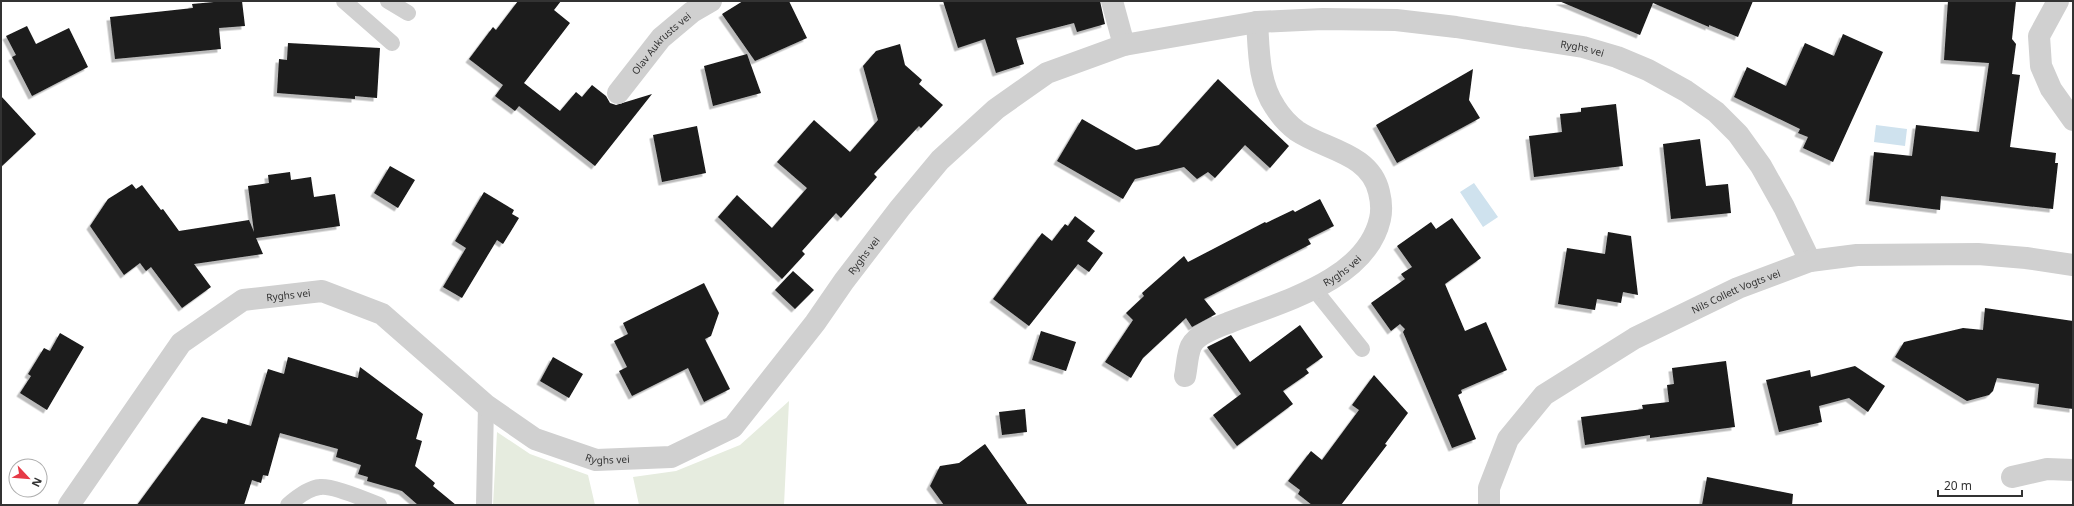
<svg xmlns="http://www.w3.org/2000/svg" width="2074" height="506" font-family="'Noto Sans',sans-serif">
<defs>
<filter id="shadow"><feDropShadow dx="-3.5" dy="3.5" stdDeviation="0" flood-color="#0004"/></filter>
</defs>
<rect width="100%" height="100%" fill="#fff"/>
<path fill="#e6ecdf" d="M 789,401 L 784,505 L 639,505 L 633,477 L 676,471 L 740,445 Z
M 497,432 L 530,454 L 588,475 L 595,505 L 493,505 Z"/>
<path fill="#cfe2ee" d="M 1876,125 L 1907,129 L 1905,146 L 1874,142 Z
M 1474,183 L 1498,217 L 1483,227 L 1460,192 Z"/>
<path fill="#1a1a1a" filter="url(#shadow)" d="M 225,1 L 242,1 L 245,26 L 219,28 L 221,49 L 115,59 L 110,17 L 193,8 L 192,4 Z
M 518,1 L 561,1 L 554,10 L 570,23 L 524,83 L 560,111 L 576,92 L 582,97 L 592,85 L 606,96 L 610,103 L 616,105 L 652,94 L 595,166 L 519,106 L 515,111 L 495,96 L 503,85 L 469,59 L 493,27 L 496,30 Z
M 743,1 L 789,1 L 807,38 L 755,61 L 722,14 Z
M 943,1 L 1100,1 L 1105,24 L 1077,32 L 1074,23 L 1016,38 L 1024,64 L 996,73 L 985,39 L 958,48 Z
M 1559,1 L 1753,1 L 1738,37 L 1709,25 L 1709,27 L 1653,3 L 1640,35 Z
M 1948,1 L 2016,1 L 2012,39 L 2016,44 L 2012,74 L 2020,75 L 2010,147 L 2056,153 L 2055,163 L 2058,163 L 2053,209 L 1941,196 L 1940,210 L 1869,201 L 1874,152 L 1912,156 L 1916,125 L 1979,132 L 1989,63 L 1944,60 Z
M 27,26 L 36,44 L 69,28 L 88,67 L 32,96 L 12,57 L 16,55 L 6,36 Z
M 1843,34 L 1883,52 L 1833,162 L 1803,148 L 1808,137 L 1798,133 L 1800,129 L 1734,97 L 1747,67 L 1786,86 L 1805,43 L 1834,56 Z
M 288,43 L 380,48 L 377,98 L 355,96 L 355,99 L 277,93 L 279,59 L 287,60 Z
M 900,44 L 905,65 L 922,80 L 919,84 L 943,105 L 921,128 L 919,126 L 874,174 L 877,177 L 841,218 L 836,213 L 802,251 L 805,254 L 782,279 L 718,217 L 737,195 L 772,228 L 807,188 L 777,162 L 814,120 L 850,152 L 878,120 L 863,66 L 876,51 Z
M 747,54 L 761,93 L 713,106 L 704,66 Z
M 1473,69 L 1469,100 L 1480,118 L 1397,163 L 1376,125 Z
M 1218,79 L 1289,146 L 1270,168 L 1245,145 L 1215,178 L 1208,172 L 1197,179 L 1184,167 L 1135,179 L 1123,199 L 1057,161 L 1082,119 L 1136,150 L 1159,145 Z
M 1,96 L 36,134 L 1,167 Z
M 1616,104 L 1623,166 L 1534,177 L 1529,136 L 1562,132 L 1560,114 L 1581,112 L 1581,108 Z
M 697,126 L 706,173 L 662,182 L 653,135 Z
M 1700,139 L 1706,186 L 1728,184 L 1731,213 L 1671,219 L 1663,144 Z
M 390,166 L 415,180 L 398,208 L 374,193 Z
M 290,172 L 291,180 L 311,177 L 314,197 L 335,194 L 340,226 L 256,238 L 263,254 L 194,264 L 211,287 L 182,308 L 151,267 L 146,271 L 140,263 L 124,275 L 90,226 L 108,199 L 132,184 L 136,189 L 142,185 L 161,210 L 163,209 L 179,231 L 249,220 L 254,232 L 248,186 L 269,183 L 268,175 Z
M 484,192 L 514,210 L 512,214 L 519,218 L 503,244 L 497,240 L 462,298 L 443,287 L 466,248 L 455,241 Z
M 1320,199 L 1334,226 L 1308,239 L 1311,244 L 1204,299 L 1216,314 L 1192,327 L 1186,318 L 1143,358 L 1131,378 L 1105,362 L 1133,320 L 1126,313 L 1144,296 L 1142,293 L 1184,256 L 1188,262 L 1265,222 L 1266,223 L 1293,210 L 1295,212 Z
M 1075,216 L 1095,231 L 1087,241 L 1103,253 L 1089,272 L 1078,264 L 1029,326 L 993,299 L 1042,233 L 1052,241 L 1065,224 L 1068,226 Z
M 1452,218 L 1481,258 L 1445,284 L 1465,331 L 1486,322 L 1507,370 L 1461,390 L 1462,393 L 1458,395 L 1476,439 L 1452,448 L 1403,332 L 1405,329 L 1400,324 L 1391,331 L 1371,303 L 1405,279 L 1401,274 L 1412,267 L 1397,246 L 1431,222 L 1436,229 Z
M 1608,232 L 1631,236 L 1638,295 L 1623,292 L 1621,303 L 1597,299 L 1595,310 L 1558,304 L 1567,248 L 1605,254 Z
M 793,271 L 814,290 L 795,309 L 775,290 Z
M 704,283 L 719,313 L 711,336 L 705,339 L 730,389 L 704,402 L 688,368 L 632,396 L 619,371 L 627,367 L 614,341 L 628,334 L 623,323 Z
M 1985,308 L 2073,321 L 2073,409 L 2037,404 L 2039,384 L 1997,378 L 1993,391 L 1989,395 L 1967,401 L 1895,357 L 1904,342 L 1963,328 L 1983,330 Z
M 1300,325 L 1323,357 L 1306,369 L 1309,373 L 1283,391 L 1293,404 L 1237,446 L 1213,415 L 1241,394 L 1207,347 L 1231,335 L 1250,362 Z
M 1041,331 L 1076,342 L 1066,371 L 1032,360 Z
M 60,333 L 84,347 L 47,410 L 20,393 L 31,376 L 28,374 L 44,348 L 50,351 Z
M 288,357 L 358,378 L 360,367 L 423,414 L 416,439 L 422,441 L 415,466 L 435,483 L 433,486 L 456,505 L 418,505 L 402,491 L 367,481 L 368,477 L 358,474 L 361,465 L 336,457 L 338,449 L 280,433 L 268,476 L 263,475 L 261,483 L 252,480 L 244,505 L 137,505 L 202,417 L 227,424 L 228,419 L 251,426 L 268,369 L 284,374 Z
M 553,357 L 583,374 L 569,398 L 540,381 Z
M 1726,361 L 1735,427 L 1650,438 L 1650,435 L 1585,445 L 1581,417 L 1643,409 L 1642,405 L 1669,402 L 1667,385 L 1674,384 L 1672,368 Z
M 1855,366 L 1885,386 L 1868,412 L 1849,398 L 1819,406 L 1822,422 L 1779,432 L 1766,380 L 1810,370 L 1811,377 Z
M 1374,375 L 1408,413 L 1385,444 L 1387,445 L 1341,505 L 1312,505 L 1298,494 L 1300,490 L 1288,481 L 1311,451 L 1322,460 L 1359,410 L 1352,405 Z
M 1025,409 L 1027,432 L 1002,435 L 999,412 Z
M 985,444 L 1028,505 L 944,505 L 930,486 L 940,466 L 959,463 Z
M 1707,477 L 1793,494 L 1792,505 L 1702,505 Z"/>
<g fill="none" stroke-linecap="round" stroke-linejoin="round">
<path stroke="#d0d0d0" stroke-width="16" d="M 344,1 L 392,43
M 388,1 L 408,13
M 1314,289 L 1362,349
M 288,505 C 296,498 308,488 320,487 C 332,485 367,500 379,505
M 484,505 L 486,405"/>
<g stroke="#d0d0d0" stroke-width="22">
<path d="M 1112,1 L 1124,45"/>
<path d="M 2058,1 L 2039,36 L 2041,66 L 2051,89 L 2073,120"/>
<path id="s1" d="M 618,93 L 661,38 L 692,12 L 711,1"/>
<path id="s2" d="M 1185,376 C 1187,367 1187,355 1191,346 C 1196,335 1217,327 1228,323 C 1280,302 1366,281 1380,219 C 1382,210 1381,200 1379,192 C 1370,153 1325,150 1297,131 C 1289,125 1280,115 1275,107 C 1258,82 1259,50 1257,22"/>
<path d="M 2012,477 L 2047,469 L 2073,470"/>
<path id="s3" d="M 69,505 L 181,343 L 243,300 L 322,291 L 382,314 L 486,405 L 535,439 L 596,460 L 671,457 L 733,427 L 815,323 L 844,281 L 900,208 L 940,160 L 996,109 L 1047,73 L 1124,45 L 1257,22 L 1323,19 L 1396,20 L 1456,27 L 1583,47 L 1617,57 L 1648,70 L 1686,91 L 1716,112 L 1738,134 L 1761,166 L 1784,207 L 1810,261"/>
<path id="s4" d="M 1489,505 L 1489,488 L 1508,439 L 1544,395 L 1635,338 L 1738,288 L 1810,261 L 1857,255 L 1978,254 L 2026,258 L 2073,265"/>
</g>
</g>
<g text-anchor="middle" stroke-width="4" stroke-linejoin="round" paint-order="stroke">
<g font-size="10" fill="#333" stroke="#fff">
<text dy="4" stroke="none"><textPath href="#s1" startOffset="66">Olav Aukrusts vei</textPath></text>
<text dy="4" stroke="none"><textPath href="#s3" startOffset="1843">Ryghs vei</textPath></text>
<text dy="4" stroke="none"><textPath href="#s3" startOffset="1038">Ryghs vei</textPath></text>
<text dy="4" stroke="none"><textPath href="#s2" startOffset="201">Ryghs vei</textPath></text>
<text dy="4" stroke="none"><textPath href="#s4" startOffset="345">Nils Collett Vogts vei</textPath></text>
<text dy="4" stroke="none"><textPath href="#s3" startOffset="318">Ryghs vei</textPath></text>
<text dy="4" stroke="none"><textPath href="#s3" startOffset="690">Ryghs vei</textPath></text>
</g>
</g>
<rect width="2074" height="506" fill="none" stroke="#333333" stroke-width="4"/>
<g transform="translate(28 478) rotate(116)"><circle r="19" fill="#ffffff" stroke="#adadad"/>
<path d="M0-3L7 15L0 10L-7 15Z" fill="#e63946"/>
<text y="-6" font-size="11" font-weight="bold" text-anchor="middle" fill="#333333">N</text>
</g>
<path d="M1938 490v6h84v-6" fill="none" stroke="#333333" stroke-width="2"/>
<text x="1944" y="490" font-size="12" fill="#333333" stroke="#ffffff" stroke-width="3" paint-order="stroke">20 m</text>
</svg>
